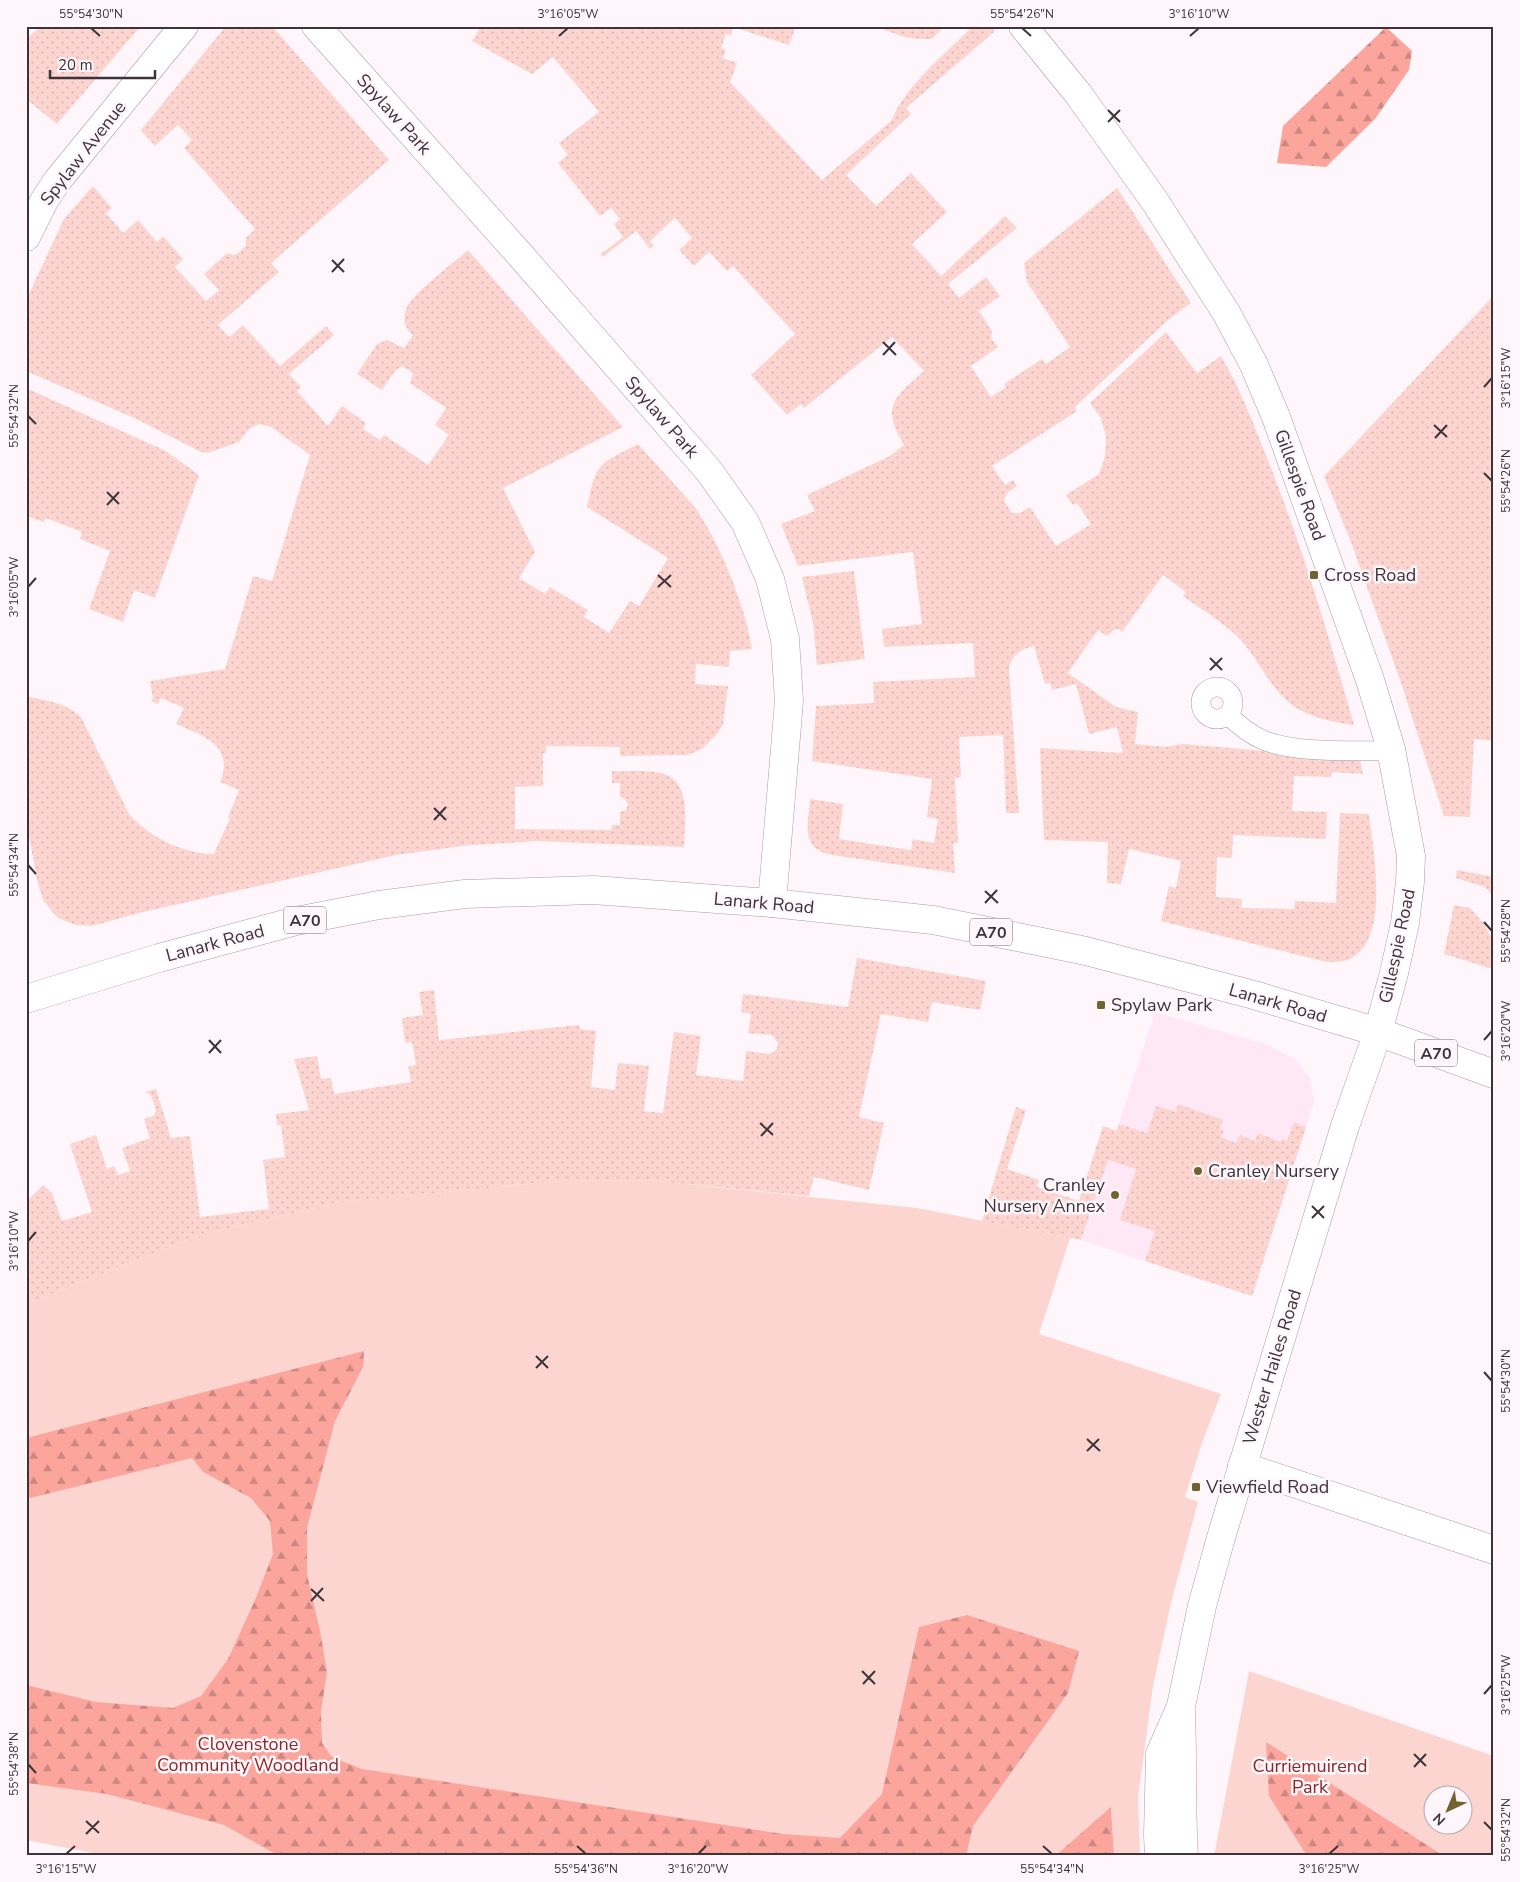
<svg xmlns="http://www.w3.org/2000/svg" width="1520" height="1882" font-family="'Nunito Sans',sans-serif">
<defs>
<pattern id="forest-firs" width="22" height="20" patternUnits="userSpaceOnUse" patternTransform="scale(1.25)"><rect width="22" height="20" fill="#fca59d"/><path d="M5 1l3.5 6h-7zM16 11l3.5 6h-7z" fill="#cd8781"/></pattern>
<pattern id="garden-dots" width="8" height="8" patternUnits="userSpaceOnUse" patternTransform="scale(1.25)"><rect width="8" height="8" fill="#fdd5d0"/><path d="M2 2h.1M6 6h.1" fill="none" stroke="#dab7b3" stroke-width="1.8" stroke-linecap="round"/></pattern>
</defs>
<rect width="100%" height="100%" fill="#fef6fb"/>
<path fill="#fee8f6" d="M 1155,1012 L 1266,1044 L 1295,1059 L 1310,1078 L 1314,1102 L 1252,1296 L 1081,1240 Z"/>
<path fill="#fdd5d0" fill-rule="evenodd" d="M 568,1180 L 655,1181 L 917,1208 L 1070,1238 L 1039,1334 L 1221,1394 L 1203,1440 L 1185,1497 L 1198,1502 L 1171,1603 L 1153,1686 L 1138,1798 L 1140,1856 L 1114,1856 L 1111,1808 L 1055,1856 L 108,1856 L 26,1840 L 26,1304 L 199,1235 L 336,1203 Z
M 1249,1671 L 1494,1756 L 1494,1856 L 1214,1856 ZM 1432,1794 L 1462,1794 L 1462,1824 L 1432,1824 Z"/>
<path fill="url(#forest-firs)" d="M 1386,27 L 1412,51 L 1409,70 L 1375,119 L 1326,167 L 1277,163 L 1283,126 Z
M 364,1351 L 363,1367 L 335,1421 L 307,1528 L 307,1574 L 320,1631 L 327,1672 L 321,1711 L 322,1743 L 332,1757 L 362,1769 L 783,1834 L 840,1838 L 882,1794 L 919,1627 L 967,1615 L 1079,1651 L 1068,1693 L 973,1826 L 966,1856 L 279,1856 L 224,1825 L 107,1794 L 26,1783 L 26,1685 L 96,1702 L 173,1708 L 201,1696 L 228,1659 L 255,1600 L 273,1554 L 270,1521 L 251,1498 L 203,1472 L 192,1458 L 26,1499 L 26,1438 Z
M 1266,1742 L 1444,1856 L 1307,1856 L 1269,1796 Z
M 1111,1807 L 1114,1856 L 1055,1856 Z"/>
<path fill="url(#garden-dots)" d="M 42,26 L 141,26 L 57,124 L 26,99 L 26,39 Z
M 226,26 L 272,26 L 389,160 L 271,263 L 279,272 L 218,325 L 229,337 L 243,325 L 280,366 L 326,326 L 334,335 L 289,374 L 301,387 L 297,391 L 328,426 L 342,406 L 366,423 L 363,429 L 380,440 L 384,435 L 428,465 L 449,435 L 435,425 L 446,408 L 410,383 L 413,373 L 402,366 L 394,372 L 382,390 L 357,374 L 377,344 L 387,340 L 404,348 L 413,335 C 404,328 402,318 407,307 C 413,293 455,262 468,250 L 623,427 L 503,488 L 535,552 L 519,578 L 545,594 L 550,587 L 588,610 L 584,617 L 609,633 L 630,601 L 639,606 L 668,558 L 587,507 C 597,462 597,465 638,444 L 695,507 C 719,542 746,607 752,649 L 730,651 L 729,667 L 696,664 L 695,684 L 728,686 L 723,724 L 718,733 L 702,749 L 688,755 L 620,756 L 620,747 L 546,746 L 546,753 L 543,753 L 543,786 L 515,787 L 515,829 L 611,830 L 612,825 L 620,825 L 620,812 L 626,810 L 628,804 L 625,799 L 620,797 L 620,783 L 612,783 L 612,771 C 626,772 641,770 655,772 C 693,776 685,820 684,847 L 537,841 L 462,846 L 396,855 L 139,913 L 92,926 L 76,925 L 60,919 L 54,914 L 43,900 L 38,884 L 26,820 L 26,696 C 46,701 65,702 81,717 L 129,814 C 151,838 181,853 214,854 L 230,818 L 228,817 L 239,790 L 220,782 C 235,745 203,736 176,724 L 184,708 L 161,698 L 158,704 L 151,701 L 153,698 L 150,681 L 225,669 L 253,576 L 272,581 L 310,455 L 271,427 L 259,424 L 249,429 L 239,442 L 208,453 L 201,452 L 132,417 L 26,371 L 26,300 L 64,219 L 93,186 L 112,208 L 106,213 L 123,233 L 138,220 L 157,242 L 163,236 L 183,259 L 175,267 L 206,301 L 219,290 L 204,274 L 227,253 L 235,255 L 246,246 L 246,238 L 255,229 L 184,148 L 192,140 L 178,125 L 155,146 L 141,130 Z
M 481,26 L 796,26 L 789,45 L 733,27 L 731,35 L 726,34 L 721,48 L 726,50 L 723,58 L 737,63 L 730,82 L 822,180 L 892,120 C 904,87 948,51 973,26 L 991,26 L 995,31 L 906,108 L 911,114 L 846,175 L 876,206 L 911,173 L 947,212 L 912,244 L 941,276 L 1005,216 L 1017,228 L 948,284 L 959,298 L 986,277 L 1000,296 L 979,311 L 992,331 L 991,338 L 998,347 L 971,366 L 991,397 L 1006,387 L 1004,384 L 1042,359 L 1046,364 L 1070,347 L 1027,282 L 1024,263 L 1117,188 L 1125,200 L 1191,303 L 1168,320 L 1075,407 L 1077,411 L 992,466 L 1005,485 L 1013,480 L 1017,486 L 1007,493 L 1004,501 L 1012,513 L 1020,513 L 1030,507 L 1056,546 L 1091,524 L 1077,503 L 1073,505 L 1066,495 L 1099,474 L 1105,456 L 1106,437 L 1101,418 L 1090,403 L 1166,332 L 1197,373 L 1221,356 C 1239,386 1252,420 1265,453 C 1301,542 1328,633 1354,725 C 1330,722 1301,716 1283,697 C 1266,680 1256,656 1239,638 C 1227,625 1199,608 1183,596 L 1186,592 L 1163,575 L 1122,632 L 1119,629 L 1114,630 L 1107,636 L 1098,630 L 1068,673 L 1116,707 L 1138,712 L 1135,744 L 1166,747 L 1183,744 L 1360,759 L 1363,774 L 1332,772 L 1331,777 L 1294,776 L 1292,811 L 1327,812 L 1326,839 L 1233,835 L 1232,858 L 1217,857 L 1216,897 L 1242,899 L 1241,908 L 1294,909 L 1295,901 L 1336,903 L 1340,813 L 1369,814 C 1373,850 1390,935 1353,957 C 1345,962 1336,962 1327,962 L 1161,921 L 1169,886 L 1176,888 L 1181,861 L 1129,849 L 1121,884 L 1107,883 L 1108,842 L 1044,840 L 1040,748 L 1123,753 L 1117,727 L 1089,734 L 1076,684 L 1052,690 L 1050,683 L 1045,684 L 1034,646 C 1020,649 1012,655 1009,669 L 1019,813 L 1006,813 L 1003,735 L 959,737 L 961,777 L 955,778 L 958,843 L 953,843 L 955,873 L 832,855 C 800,849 808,824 810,799 L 843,804 L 839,839 L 911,850 L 913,839 L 934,843 L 938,819 L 927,817 L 932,779 L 812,761 L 816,706 L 874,703 L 873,682 L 975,677 L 973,643 L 884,647 L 882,629 L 922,624 L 913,552 L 798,566 L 781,524 L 815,511 L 807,495 L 890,456 L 904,445 C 880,406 895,397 924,371 L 892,337 L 804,408 L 801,404 L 787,415 L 751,375 L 795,334 L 733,266 L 727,271 L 709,252 L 694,266 L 679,250 L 692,238 L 675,218 L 650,241 L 654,246 L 650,249 L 636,231 L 603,257 L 601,254 L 623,237 L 614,224 L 620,219 L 611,208 L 600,216 L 558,163 L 568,155 L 559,143 L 599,112 L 553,57 L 532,74 L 472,41 Z
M 874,26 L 945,26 L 932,39 C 906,40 897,34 874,26 Z
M 1494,295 L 1494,741 L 1474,739 L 1470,817 L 1444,816 L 1400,680 L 1351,542 L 1324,476 Z
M 26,388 L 166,451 L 199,475 L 155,598 L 134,590 L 123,622 L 89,609 L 110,551 L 80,539 L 82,532 L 46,518 L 44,522 L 26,516 Z
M 854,571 L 865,659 L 817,665 L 813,623 L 802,577 Z
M 1457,870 L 1494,877 L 1494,897 L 1485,887 L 1456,878 Z
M 1454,905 L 1470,908 L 1485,925 L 1494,944 L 1493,969 L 1444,954 Z
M 857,958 L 986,981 L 980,1010 L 932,1002 L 928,1022 L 881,1014 L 859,1117 L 884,1123 L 869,1190 L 814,1177 L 809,1196 L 655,1181 L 568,1180 L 336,1203 L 199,1235 L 26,1304 L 26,1200 L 27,1201 L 43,1185 L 52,1193 L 62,1221 L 92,1212 L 70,1144 L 96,1135 L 107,1169 L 114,1166 L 118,1175 L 130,1171 L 122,1148 L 150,1138 L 144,1119 L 154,1116 L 156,1110 L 151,1095 L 145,1092 L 156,1089 L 171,1138 L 190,1136 L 200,1217 L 269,1209 L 263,1160 L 285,1157 L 281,1125 L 277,1125 L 276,1114 L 309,1110 L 294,1059 L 317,1056 L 321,1079 L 331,1078 L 334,1094 L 411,1082 L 408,1066 L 416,1065 L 412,1042 L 405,1043 L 402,1018 L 423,1015 L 419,992 L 434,990 L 439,1040 L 579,1025 L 580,1029 L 596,1031 L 591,1087 L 615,1090 L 618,1063 L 649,1066 L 644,1111 L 663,1113 L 674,1032 L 701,1036 L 696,1075 L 743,1081 L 746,1051 L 770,1054 L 777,1049 L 778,1043 L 772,1035 L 748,1033 L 751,1014 L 741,1012 L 743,994 L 848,1007 Z
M 1178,1104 L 1223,1120 L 1220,1129 L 1224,1130 L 1221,1137 L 1236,1143 L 1240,1135 L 1255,1141 L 1258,1133 L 1281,1142 L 1282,1139 L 1287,1141 L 1294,1122 L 1306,1127 L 1252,1296 L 1145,1261 L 1155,1231 L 1120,1220 L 1136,1169 L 1108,1160 L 1081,1240 L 982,1221 L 1016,1107 L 1026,1110 L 1007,1169 L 1039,1180 L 1037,1187 L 1079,1201 L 1103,1126 L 1117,1131 L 1119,1124 L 1147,1133 L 1156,1106 L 1176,1112 Z"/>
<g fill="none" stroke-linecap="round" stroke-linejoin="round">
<defs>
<path id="lane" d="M1201 703a16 16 0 1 1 32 0a16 16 0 1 1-32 0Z
M 1228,715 C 1239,725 1249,734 1263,740 C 1298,754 1353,750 1391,751"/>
<path id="street" d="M 316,26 L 522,257 L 709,471 L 745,522 L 770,579 L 785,639 L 789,701 L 772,903
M 26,237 L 44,201 L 57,181 L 184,26
M 1242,1466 L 1494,1550"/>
<path id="secondary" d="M 1023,26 L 1079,95 L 1154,200 L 1227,314 L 1254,365 L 1276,417 L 1370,680 L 1391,749 L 1411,856 L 1410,882 L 1405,923 L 1394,973 L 1378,1032 L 1345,1126 L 1220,1541 L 1202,1606 L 1181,1706 L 1160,1754 L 1158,1835 L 1159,1856
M 1181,1712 C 1183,1760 1181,1808 1184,1856"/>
<path id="primary" d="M 26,999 L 159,958 L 296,921 L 379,905 L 465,894 L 593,890 L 772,903 L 933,920 L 1042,942 L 1086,951 L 1254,995 L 1378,1032 L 1494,1074"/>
</defs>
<use href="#lane" stroke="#ae9aa7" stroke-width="20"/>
<use href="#street" stroke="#ae9aa7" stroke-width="29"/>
<use href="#secondary" stroke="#ae9aa7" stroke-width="29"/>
<use href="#primary" stroke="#ae9aa7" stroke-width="29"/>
<use href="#lane" stroke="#fff" stroke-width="19"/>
<use href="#street" stroke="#fff" stroke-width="28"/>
<use href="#secondary" stroke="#fff" stroke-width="28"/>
<use href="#primary" stroke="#fff" stroke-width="28"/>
</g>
<path fill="none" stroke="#3c3439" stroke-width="2" d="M 91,28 L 100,36M 1022,28 L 1031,36M 559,36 L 568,28M 1190,36 L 1199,28M 1108,110 L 1120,122M 1108,122 L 1120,110M 332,260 L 344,272M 332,272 L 344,259M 883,342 L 896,355M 883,355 L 895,342M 1484,387 L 1492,378M 28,416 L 36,424M 1434,425 L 1447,437M 1435,438 L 1447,425M 1484,473 L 1492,481M 107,492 L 119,504M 107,505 L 119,492M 658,575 L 671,587M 28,587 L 36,578M 658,587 L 671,575M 1210,658 L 1222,670M 1210,670 L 1222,658M 434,808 L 446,820M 434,820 L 446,807M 28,865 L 36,874M 985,891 L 998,903M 985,903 L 997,890M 1484,922 L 1492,931M 209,1040 L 221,1053M 1484,1040 L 1492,1031M 209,1053 L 221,1040M 760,1123 L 773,1135M 761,1136 L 773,1123M 1312,1206 L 1324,1218M 1312,1218 L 1324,1206M 28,1241 L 36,1232M 536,1356 L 548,1368M 536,1368 L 548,1356M 1484,1372 L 1492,1381M 1087,1439 L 1100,1451M 1087,1451 L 1099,1439M 311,1589 L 324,1601M 311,1601 L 323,1588M 862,1671 L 875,1684M 863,1684 L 875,1671M 1484,1694 L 1492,1685M 1414,1754 L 1426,1766M 28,1764 L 36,1773M 1414,1767 L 1426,1754M 86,1821 L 99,1833M 1484,1822 L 1492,1830M 86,1834 L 99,1821M 577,1846 L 586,1854M 1043,1846 L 1052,1854M 66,1854 L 75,1846M 698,1854 L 706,1846M 1329,1854 L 1338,1846"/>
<g fill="#706330" stroke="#fef6fb" stroke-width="2">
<rect x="1309" y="570" width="10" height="10" rx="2.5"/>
<rect x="1096" y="1000" width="10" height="10" rx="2.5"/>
<circle cx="1198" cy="1171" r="5"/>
<circle cx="1115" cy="1195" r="5"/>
<rect x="1191" y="1482" width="10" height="10" rx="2.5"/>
</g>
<g text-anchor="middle" stroke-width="5" stroke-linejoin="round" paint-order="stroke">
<g fill="#fef6fb" stroke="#766e73" stroke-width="1">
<rect x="284" y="906.5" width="42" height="27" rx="4"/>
<rect x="970" y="918.5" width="42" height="27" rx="4"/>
<rect x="1415" y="1039.5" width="42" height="27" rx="4"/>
</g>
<g font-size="16" font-weight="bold" fill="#3c3439">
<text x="305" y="926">A70</text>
<text x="991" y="938">A70</text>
<text x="1436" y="1059">A70</text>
</g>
<g font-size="18" fill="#3c3439" stroke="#fef6fb">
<text transform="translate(394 114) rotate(48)" y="6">Spylaw Park</text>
<text transform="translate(83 153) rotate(-52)" y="6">Spylaw Avenue</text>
<text transform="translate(662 417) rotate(49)" y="6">Spylaw Park</text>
<text transform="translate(1300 485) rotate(70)" y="6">Gillespie Road</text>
<text transform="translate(764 903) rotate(5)" y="6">Lanark Road</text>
<text transform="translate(215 943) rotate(-15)" y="6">Lanark Road</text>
<text transform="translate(1397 946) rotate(-78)" y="6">Gillespie Road</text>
<text transform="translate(1278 1003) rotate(16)" y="6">Lanark Road</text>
<text transform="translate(1272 1367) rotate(-73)" y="6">Wester Hailes Road</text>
</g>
<g font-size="18" fill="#3c3439" stroke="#fef6fb" text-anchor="start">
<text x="1324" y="581">Cross Road</text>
<text x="1111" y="1011">Spylaw Park</text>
<text x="1208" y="1177">Cranley Nursery</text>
<text x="1105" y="1191" text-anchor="end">Cranley<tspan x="1105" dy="21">Nursery Annex</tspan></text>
<text x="1206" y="1493">Viewfield Road</text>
</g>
<g font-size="18" fill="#8b2726" stroke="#fef6fb">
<text x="248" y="1750">Clovenstone<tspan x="248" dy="21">Community Woodland</tspan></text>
<text x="1310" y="1772">Curriemuirend<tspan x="1310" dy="21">Park</tspan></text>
</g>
</g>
<rect width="1520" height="1882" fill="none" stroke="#fef6fb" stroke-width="55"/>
<g transform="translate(1448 1810) rotate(224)"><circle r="24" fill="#fef6fb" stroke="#b0a8ad"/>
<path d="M0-4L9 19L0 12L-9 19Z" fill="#706330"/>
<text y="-8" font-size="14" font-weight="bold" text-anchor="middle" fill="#3c3439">N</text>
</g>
<path d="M50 70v8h105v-8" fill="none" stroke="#3c3439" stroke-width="2.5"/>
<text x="58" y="70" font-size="15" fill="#3c3439" stroke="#fef6fb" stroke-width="4" paint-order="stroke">20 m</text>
<rect x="28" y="28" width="1464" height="1826" fill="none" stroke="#3c3439" stroke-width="2"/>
<g font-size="12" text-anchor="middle" fill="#3c3439">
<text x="91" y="18">55°54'30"N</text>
<text x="568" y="18">3°16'05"W</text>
<text x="1022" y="18">55°54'26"N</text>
<text x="1199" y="18">3°16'10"W</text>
<text transform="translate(1506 378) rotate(-90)" y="4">3°16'15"W</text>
<text transform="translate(14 416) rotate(-90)" y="4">55°54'32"N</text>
<text transform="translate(1506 481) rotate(-90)" y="4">55°54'26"N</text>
<text transform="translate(14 587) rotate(-90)" y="4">3°16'05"W</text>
<text transform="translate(14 865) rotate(-90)" y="4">55°54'34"N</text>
<text transform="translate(1506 931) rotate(-90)" y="4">55°54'28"N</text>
<text transform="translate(1506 1031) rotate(-90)" y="4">3°16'20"W</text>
<text transform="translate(14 1241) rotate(-90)" y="4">3°16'10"W</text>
<text transform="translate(1506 1381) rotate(-90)" y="4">55°54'30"N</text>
<text transform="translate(1506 1685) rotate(-90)" y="4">3°16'25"W</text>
<text transform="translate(14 1764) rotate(-90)" y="4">55°54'38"N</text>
<text transform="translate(1506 1830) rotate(-90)" y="4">55°54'32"N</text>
<text x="66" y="1873">3°16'15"W</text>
<text x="586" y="1873">55°54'36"N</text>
<text x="698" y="1873">3°16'20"W</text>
<text x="1052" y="1873">55°54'34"N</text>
<text x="1329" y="1873">3°16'25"W</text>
</g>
</svg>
